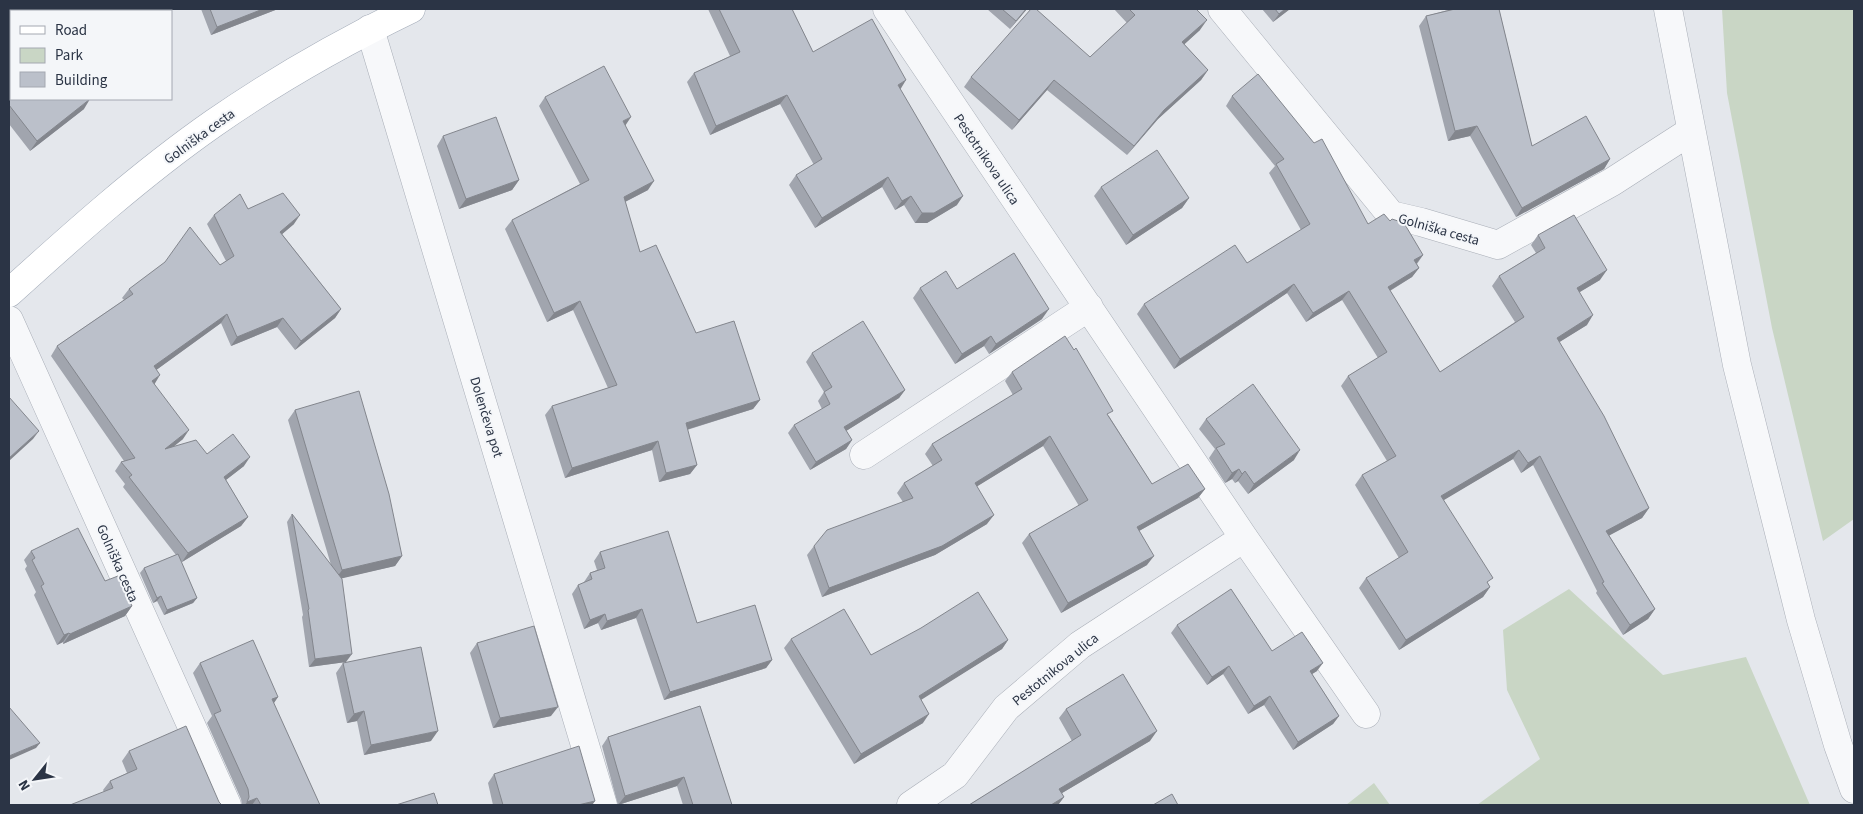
<svg xmlns="http://www.w3.org/2000/svg" width="1863" height="814" font-family="'Source Sans 3',sans-serif">
<rect width="100%" height="100%" fill="#e4e7ec"/>
<path fill="#c9d6c5" d="M 1722,9 L 1854,9 L 1854,519 L 1823,541 L 1772,328 L 1727,93 Z
M 1569,589 L 1663,675 L 1746,657 L 1810,805 L 1477,805 L 1540,759 L 1507,690 L 1503,630 Z
M 1374,783 L 1390,805 L 1346,805 Z"/>
<g fill="none" stroke-linecap="round" stroke-linejoin="round">
<defs>
<path id="minor" d="M 887,9 L 1244,538 L 1366,714
M 1222,9 L 1391,215 L 1421,222 L 1498,245 L 1612,182 L 1691,131
M 1668,9 L 1737,365 L 1801,620 L 1838,745 L 1854,789
M 370,29 L 603,805
M 9,320 L 227,805
M 864,455 L 1089,307
M 911,805 L 955,775 L 1006,708 L 1080,645 L 1244,538"/>
<path id="major" d="M 9,293 C 74,234 141,174 214,123 C 276,80 343,42 411,9"/>
</defs>
<use href="#minor" stroke="#a9aeb7" stroke-width="29"/>
<use href="#major" stroke="#a3abb8" stroke-width="29"/>
<use href="#minor" stroke="#f7f8fa" stroke-width="28"/>
<use href="#major" stroke="#fff" stroke-width="28"/>
</g>
<path fill="#a1a5ae" d="M 9,9 L 11,11 L 11,83 L 9,80 Z
M 201,9 L 278,9 L 211,35 Z
M 708,9 L 792,9 L 813,52 L 900,89 L 957,205 L 927,223 L 915,223 L 904,205 L 895,210 L 882,187 L 815,228 L 789,185 L 796,175 L 814,165 L 780,104 L 710,135 L 687,82 L 694,73 L 730,56 Z
M 987,9 L 1027,9 L 1010,29 Z
M 1114,9 L 1196,9 L 1200,30 L 1184,44 L 1208,70 L 1201,80 L 1158,119 L 1127,155 L 1047,90 L 1012,130 L 964,87 L 971,77 L 1090,57 L 1127,23 Z
M 1262,9 L 1290,9 L 1273,22 Z
M 1447,9 L 1499,9 L 1532,146 L 1610,159 L 1604,169 L 1516,217 L 1470,136 L 1448,141 L 1419,26 L 1426,16 L 1448,10 Z
M 9,89 L 84,109 L 30,151 L 9,124 Z
M 1232,96 L 1368,224 L 1390,221 L 1423,255 L 1417,264 L 1419,268 L 1412,277 L 1390,291 L 1440,372 L 1515,322 L 1492,286 L 1499,276 L 1536,253 L 1531,245 L 1538,235 L 1600,280 L 1579,292 L 1587,325 L 1559,342 L 1649,508 L 1642,518 L 1609,535 L 1655,609 L 1648,619 L 1623,635 L 1596,593 L 1597,591 L 1533,465 L 1521,473 L 1513,459 L 1443,500 L 1490,587 L 1483,597 L 1399,650 L 1359,588 L 1366,578 L 1399,558 L 1355,485 L 1362,475 L 1387,461 L 1341,386 L 1348,376 L 1378,358 L 1342,300 L 1306,322 L 1287,293 L 1174,369 L 1137,314 L 1144,304 L 1247,263 L 1301,230 L 1269,173 L 1275,166 L 1226,106 Z
M 545,97 L 625,125 L 648,190 L 625,202 L 640,252 L 696,333 L 760,400 L 753,409 L 687,430 L 697,465 L 690,474 L 659,482 L 652,450 L 565,478 L 545,415 L 552,406 L 608,388 L 573,310 L 547,322 L 505,229 L 512,220 L 580,184 L 539,106 Z
M 443,136 L 519,180 L 512,190 L 459,209 L 437,146 Z
M 1101,187 L 1189,198 L 1182,208 L 1126,245 L 1094,196 Z
M 248,209 L 294,224 L 282,234 L 341,309 L 335,318 L 295,350 L 277,327 L 231,346 L 221,323 L 156,370 L 154,384 L 183,439 L 173,447 L 207,454 L 244,466 L 226,480 L 248,517 L 241,526 L 182,562 L 180,560 L 197,598 L 193,603 L 164,615 L 157,601 L 153,603 L 140,573 L 144,568 L 176,555 L 123,487 L 125,484 L 115,471 L 121,462 L 124,461 L 51,356 L 57,346 L 124,300 L 122,298 L 129,289 L 220,265 L 226,261 L 207,224 L 214,215 Z
M 920,288 L 957,289 L 1042,319 L 989,354 L 984,346 L 955,364 L 913,298 Z
M 812,353 L 905,390 L 899,398 L 846,431 L 852,440 L 846,449 L 810,470 L 788,433 L 794,425 L 822,409 L 818,401 L 824,392 L 806,362 Z
M 1012,372 L 1109,416 L 1152,484 L 1205,489 L 1198,498 L 1139,531 L 1147,565 L 1061,613 L 1022,543 L 1029,534 L 1079,506 L 1043,446 L 977,486 L 987,524 L 935,555 L 822,597 L 807,555 L 814,546 L 903,502 L 897,493 L 904,483 L 933,466 L 925,454 L 932,444 L 1013,395 L 1005,381 Z
M 295,410 L 402,556 L 395,566 L 341,578 L 346,662 L 309,667 L 302,617 L 303,615 L 287,522 L 292,514 L 331,565 L 288,420 Z
M 1206,419 L 1294,460 L 1248,494 L 1238,481 L 1235,483 L 1232,479 L 1225,483 L 1209,458 L 1215,449 L 1199,429 Z
M 31,551 L 105,581 L 132,606 L 125,616 L 63,644 L 63,642 L 57,645 L 34,595 L 36,592 L 25,569 L 27,566 L 24,560 Z
M 600,552 L 697,623 L 772,660 L 766,668 L 664,700 L 636,618 L 601,630 L 598,623 L 584,629 L 572,594 L 578,585 L 584,583 L 584,582 L 590,573 L 597,570 L 594,561 Z
M 1177,625 L 1272,651 L 1317,671 L 1312,674 L 1339,716 L 1333,724 L 1293,750 L 1264,705 L 1248,714 L 1223,674 L 1207,685 L 1171,633 Z
M 791,639 L 871,655 L 1008,640 L 1002,649 L 921,699 L 923,723 L 854,764 L 784,648 Z
M 477,643 L 551,716 L 493,728 L 470,653 Z
M 200,663 L 278,697 L 273,703 L 320,805 L 242,805 L 241,799 L 207,723 L 212,716 L 193,673 Z
M 343,663 L 431,741 L 364,755 L 357,721 L 347,723 L 336,673 Z
M 700,706 L 732,805 L 683,805 L 677,786 L 618,805 L 602,746 L 608,737 Z
M 1066,709 L 1150,741 L 1062,793 L 1064,797 L 1058,805 L 969,805 L 1072,741 L 1059,718 Z
M 129,751 L 219,802 L 104,792 L 103,790 L 110,781 L 127,773 L 122,761 Z
M 494,774 L 595,801 L 592,805 L 493,805 L 488,783 Z"/>
<path fill="#83868d" d="M 263,9 L 278,9 L 211,35 L 217,27 Z
M 1026,9 L 1027,9 L 1010,29 L 1016,21 Z
M 1285,9 L 1290,9 L 1273,22 L 1279,14 Z
M 1207,20 L 1200,30 L 1176,52 L 1182,42 Z
M 1208,70 L 1201,80 L 1158,119 L 1127,155 L 1134,146 L 1164,110 Z
M 906,80 L 900,90 L 898,85 Z
M 1054,80 L 1047,90 L 1012,130 L 1019,120 Z
M 787,95 L 780,104 L 710,135 L 716,126 Z
M 90,99 L 84,109 L 30,151 L 37,141 Z
M 631,117 L 625,126 L 623,121 Z
M 1477,126 L 1470,136 L 1448,141 L 1455,131 Z
M 1610,159 L 1604,169 L 1516,217 L 1522,208 Z
M 888,177 L 882,187 L 815,228 L 822,218 Z
M 519,180 L 512,190 L 459,209 L 466,199 Z
M 654,181 L 648,190 L 617,206 L 624,197 Z
M 911,196 L 904,205 L 895,210 L 902,201 Z
M 963,196 L 957,205 L 927,223 L 915,223 L 922,213 Z
M 1189,198 L 1182,208 L 1126,245 L 1133,235 Z
M 300,215 L 294,224 L 274,241 L 280,232 Z
M 1423,255 L 1416,264 L 1414,260 Z
M 1419,268 L 1412,277 L 1381,296 L 1388,287 Z
M 1607,270 L 1600,280 L 1570,298 L 1577,288 Z
M 1294,284 L 1287,293 L 1174,369 L 1180,359 Z
M 1349,291 L 1342,300 L 1306,322 L 1313,313 Z
M 580,301 L 573,310 L 547,322 L 554,313 Z
M 341,309 L 335,318 L 295,350 L 301,341 Z
M 1049,309 L 1042,319 L 989,354 L 996,344 Z
M 227,314 L 221,323 L 148,376 L 154,366 Z
M 1593,315 L 1587,325 L 1550,348 L 1557,338 Z
M 283,318 L 277,327 L 231,346 L 237,337 Z
M 991,336 L 984,346 L 955,364 L 962,354 Z
M 160,375 L 154,385 L 152,381 Z
M 905,390 L 899,398 L 838,436 L 844,427 Z
M 760,400 L 753,409 L 679,432 L 686,423 Z
M 189,430 L 183,439 L 159,458 L 165,449 Z
M 39,431 L 33,439 L 9,461 L 9,458 Z
M 1050,436 L 1043,446 L 968,492 L 975,483 Z
M 852,440 L 846,449 L 810,470 L 816,462 Z
M 658,441 L 652,450 L 565,478 L 572,468 Z
M 1300,450 L 1294,460 L 1248,494 L 1254,484 Z
M 1519,450 L 1513,459 L 1434,506 L 1441,496 Z
M 1540,456 L 1533,465 L 1521,473 L 1528,463 Z
M 250,457 L 244,466 L 218,486 L 224,477 Z
M 697,465 L 690,474 L 659,482 L 666,473 Z
M 1239,469 L 1232,479 L 1225,483 L 1232,473 Z
M 1245,471 L 1238,481 L 1235,483 L 1242,474 Z
M 1205,489 L 1198,498 L 1130,536 L 1137,527 Z
M 1649,508 L 1642,518 L 1599,541 L 1606,531 Z
M 994,515 L 987,524 L 935,555 L 822,597 L 829,588 Z
M 248,517 L 241,526 L 182,562 L 188,553 Z
M 402,556 L 395,566 L 335,580 L 342,570 Z
M 1154,556 L 1147,565 L 1061,613 L 1068,603 Z
M 1490,587 L 1483,597 L 1399,650 L 1406,640 Z
M 161,596 L 157,601 L 153,603 L 157,598 Z
M 197,598 L 193,603 L 164,615 L 167,610 Z
M 132,606 L 125,616 L 63,644 L 70,634 Z
M 642,609 L 636,618 L 601,630 L 607,621 Z
M 1655,609 L 1648,619 L 1623,635 L 1630,625 Z
M 605,614 L 598,623 L 584,629 L 590,620 Z
M 69,633 L 63,642 L 57,645 L 64,635 Z
M 1008,640 L 1002,649 L 913,705 L 919,696 Z
M 352,654 L 346,662 L 309,667 L 315,659 Z
M 772,660 L 766,668 L 664,700 L 670,692 Z
M 1323,663 L 1317,671 L 1304,679 L 1310,671 Z
M 1229,666 L 1223,674 L 1207,685 L 1212,677 Z
M 1270,696 L 1264,705 L 1248,714 L 1254,706 Z
M 278,697 L 272,706 L 272,699 Z
M 558,707 L 551,716 L 493,728 L 500,718 Z
M 364,711 L 357,721 L 347,723 L 354,714 Z
M 929,714 L 923,723 L 854,764 L 861,754 Z
M 1339,716 L 1333,724 L 1293,750 L 1298,742 Z
M 438,731 L 431,741 L 364,755 L 371,745 Z
M 1157,731 L 1150,741 L 1052,799 L 1059,789 Z
M 40,743 L 36,748 L 9,760 L 9,756 Z
M 684,777 L 677,786 L 618,805 L 625,796 Z
M 1064,797 L 1058,805 L 1051,805 Z
M 257,798 L 252,805 L 245,805 L 247,802 Z
M 595,801 L 592,805 L 578,805 Z"/>
<path fill="#bbc0ca" stroke="#83868d" d="M 9,9 L 19,9 L 21,11 L 11,11 L 11,66 L 9,63 Z
M 210,9 L 263,9 L 217,27 Z
M 719,9 L 792,9 L 813,52 L 872,19 L 906,80 L 898,85 L 963,196 L 934,213 L 922,213 L 911,196 L 902,201 L 888,177 L 822,218 L 796,175 L 822,159 L 787,95 L 716,126 L 694,73 L 740,52 Z
M 1002,9 L 1026,9 L 1016,21 Z
M 1031,9 L 1036,9 L 1090,57 L 1135,15 L 1129,9 L 1196,9 L 1207,20 L 1182,42 L 1208,70 L 1164,110 L 1134,146 L 1054,80 L 1019,120 L 971,77 Z
M 1275,9 L 1285,9 L 1279,14 Z
M 1455,9 L 1499,9 L 1532,146 L 1586,116 L 1610,159 L 1522,208 L 1477,126 L 1455,131 L 1426,16 Z
M 604,66 L 631,117 L 623,121 L 654,181 L 624,197 L 640,252 L 656,245 L 696,333 L 734,321 L 760,400 L 686,423 L 697,465 L 666,473 L 658,441 L 572,468 L 552,406 L 617,385 L 580,301 L 554,313 L 512,220 L 589,180 L 545,97 Z
M 1258,74 L 1314,143 L 1322,139 L 1368,224 L 1384,214 L 1390,221 L 1392,219 L 1404,223 L 1423,255 L 1414,260 L 1419,268 L 1388,287 L 1440,372 L 1524,317 L 1499,276 L 1545,248 L 1538,235 L 1574,215 L 1607,270 L 1577,288 L 1593,315 L 1557,338 L 1604,416 L 1649,508 L 1606,531 L 1655,609 L 1630,625 L 1602,583 L 1604,582 L 1540,456 L 1528,463 L 1519,450 L 1441,496 L 1493,578 L 1487,582 L 1490,587 L 1406,640 L 1366,578 L 1408,552 L 1362,475 L 1396,456 L 1348,376 L 1387,352 L 1349,291 L 1313,313 L 1294,284 L 1180,359 L 1144,304 L 1235,245 L 1247,263 L 1310,224 L 1276,164 L 1284,159 L 1232,96 Z
M 11,87 L 11,99 L 90,99 L 37,141 L 9,105 L 9,89 Z
M 496,117 L 519,180 L 466,199 L 443,136 Z
M 1157,150 L 1189,198 L 1133,235 L 1101,187 Z
M 283,193 L 300,215 L 280,232 L 341,309 L 301,341 L 283,318 L 237,337 L 227,314 L 154,366 L 160,375 L 152,381 L 189,430 L 165,449 L 196,440 L 207,454 L 233,434 L 250,457 L 224,477 L 248,517 L 188,553 L 129,477 L 132,475 L 121,462 L 135,458 L 57,346 L 133,294 L 129,289 L 165,262 L 190,227 L 220,265 L 234,256 L 214,215 L 240,194 L 248,209 Z
M 1014,253 L 1049,309 L 996,344 L 991,336 L 962,354 L 920,288 L 946,271 L 957,289 Z
M 863,321 L 905,390 L 844,427 L 852,440 L 816,462 L 794,425 L 830,404 L 824,392 L 832,387 L 812,353 Z
M 1065,336 L 1074,350 L 1076,348 L 1113,411 L 1107,414 L 1152,484 L 1188,464 L 1205,489 L 1137,527 L 1154,556 L 1068,603 L 1029,534 L 1088,500 L 1050,436 L 975,483 L 994,515 L 942,546 L 829,588 L 814,546 L 827,530 L 913,498 L 904,483 L 942,460 L 932,444 L 1022,389 L 1012,372 Z
M 1253,384 L 1300,450 L 1254,484 L 1245,471 L 1242,474 L 1239,469 L 1232,473 L 1216,448 L 1225,444 L 1206,419 Z
M 359,391 L 389,494 L 402,556 L 342,570 L 295,410 Z
M 9,397 L 39,431 L 9,458 Z
M 292,514 L 342,579 L 352,654 L 315,659 L 308,610 L 309,609 Z
M 78,528 L 105,581 L 118,576 L 132,606 L 70,634 L 69,633 L 64,635 L 41,586 L 44,584 L 32,560 L 35,558 L 31,551 Z
M 668,531 L 697,623 L 755,605 L 772,660 L 670,692 L 642,609 L 607,621 L 605,614 L 590,620 L 578,585 L 592,579 L 590,573 L 605,568 L 600,552 Z
M 178,554 L 197,598 L 167,610 L 161,596 L 157,598 L 144,568 Z
M 1231,589 L 1272,651 L 1302,632 L 1323,663 L 1310,671 L 1339,716 L 1298,742 L 1270,696 L 1254,706 L 1229,666 L 1212,677 L 1177,625 Z
M 978,592 L 1008,640 L 919,696 L 929,714 L 861,754 L 791,639 L 844,609 L 871,655 L 921,628 Z
M 534,626 L 558,707 L 500,718 L 477,643 Z
M 253,640 L 278,697 L 272,699 L 320,805 L 261,805 L 257,798 L 247,802 L 249,797 L 248,789 L 214,714 L 221,711 L 200,663 Z
M 421,647 L 438,731 L 371,745 L 364,711 L 354,714 L 343,663 Z
M 1123,674 L 1157,731 L 1059,789 L 1064,797 L 1051,805 L 969,805 L 1081,735 L 1066,709 Z
M 700,706 L 732,805 L 693,805 L 684,777 L 625,796 L 608,737 Z
M 9,707 L 40,743 L 9,756 Z
M 186,726 L 219,802 L 222,805 L 70,805 L 113,788 L 110,781 L 137,769 L 129,751 Z
M 579,746 L 595,801 L 578,805 L 503,805 L 494,774 Z
M 434,793 L 438,805 L 396,805 Z
M 1172,794 L 1178,805 L 1153,805 Z"/>
<g text-anchor="middle" stroke-width="4" stroke-linejoin="round" paint-order="stroke">
<g font-size="14" fill="#2b3445" stroke="#f4f6f9">
<text transform="translate(199 136) rotate(-36)" y="5">Golniška cesta</text>
<text transform="translate(987 159) rotate(56)" y="5">Pestotnikova ulica</text>
<text transform="translate(1439 229) rotate(16)" y="5">Golniška cesta</text>
<text transform="translate(487 417) rotate(73)" y="5">Dolenčeva pot</text>
<text transform="translate(118 563) rotate(66)" y="5">Golniška cesta</text>
<text transform="translate(1055 669) rotate(-39)" y="5">Pestotnikova ulica</text>
</g>
</g>
<rect width="1863" height="814" fill="none" stroke="#2b3445" stroke-width="20"/>
<rect x="10" y="10" width="162" height="90" fill="#f4f6f9" stroke="#a4a8b1"/>
<rect x="20" y="26" width="25" height="8" fill="#ffffff" stroke="#a4a8b1"/>
<text x="55" y="35" font-size="15" fill="#2b3445">Road</text>
<rect x="20" y="48" width="25" height="15" fill="#c9d6c5" stroke="#a4a8b1"/>
<text x="55" y="60" font-size="15" fill="#2b3445">Park</text>
<rect x="20" y="72" width="25" height="15" fill="#bbc0ca" stroke="#a4a8b1"/>
<text x="55" y="85" font-size="15" fill="#2b3445">Building</text>
<g transform="translate(35 779) rotate(240)" stroke="#f4f6f9" stroke-width="4" paint-order="stroke">
<path d="M0-4L9 19L0 12L-9 19Z" fill="#2b3445"/>
<text y="-8" font-size="14" font-weight="bold" text-anchor="middle" fill="#2b3445">N</text>
</g>
</svg>
